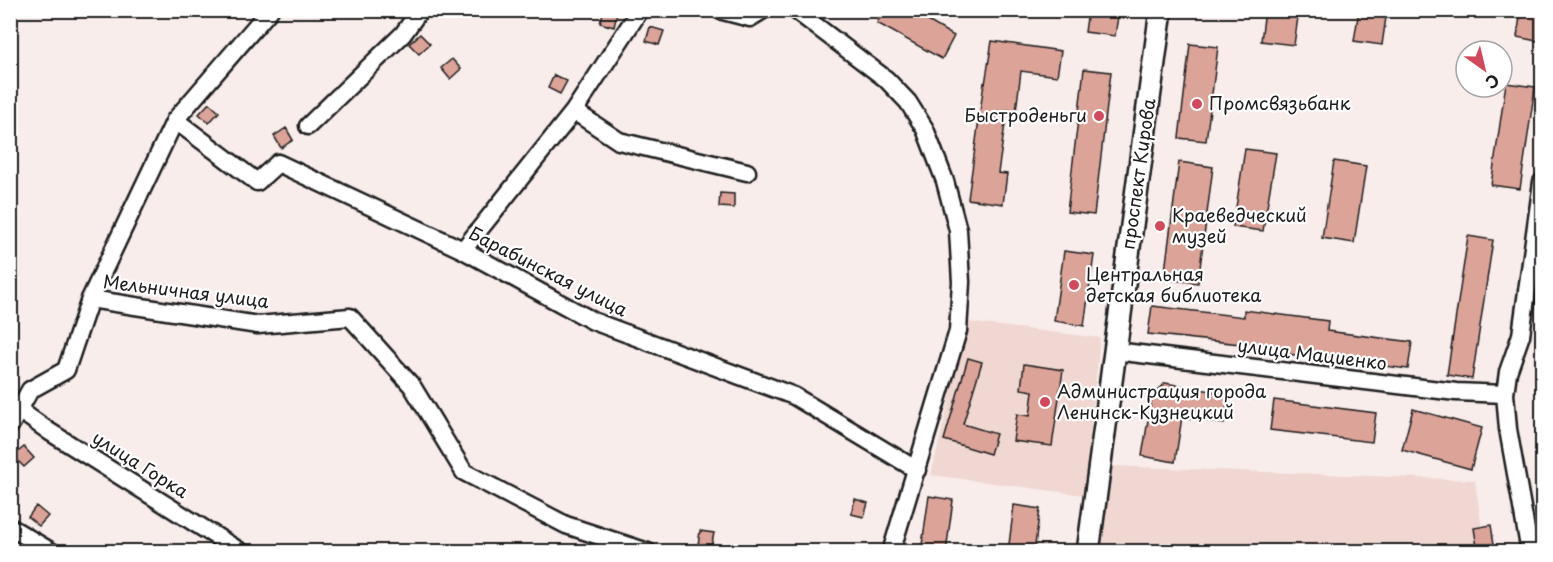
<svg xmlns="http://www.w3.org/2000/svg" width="1553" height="562" font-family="'Playpen Sans',sans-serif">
<rect width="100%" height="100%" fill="#f8edeb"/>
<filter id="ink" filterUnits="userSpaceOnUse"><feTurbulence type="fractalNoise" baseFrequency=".0167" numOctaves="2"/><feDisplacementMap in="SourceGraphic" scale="12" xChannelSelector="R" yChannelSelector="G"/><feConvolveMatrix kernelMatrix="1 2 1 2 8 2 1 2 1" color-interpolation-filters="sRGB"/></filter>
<g filter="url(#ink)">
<path fill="#f0d7d2" d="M 968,322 L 1100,338 L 1084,495 L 931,475 Z
M 1112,466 L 1475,480 L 1485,551 L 1100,552 Z"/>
<path fill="#dca399" stroke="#1c1c1c" stroke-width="1.5" d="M 604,10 L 617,13 L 614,27 L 600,23 Z
M 884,10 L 909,10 L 954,36 L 942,59 L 877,23 Z
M 1088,10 L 1119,10 L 1115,36 L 1085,32 Z
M 1265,10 L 1299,10 L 1294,45 L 1261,41 Z
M 1359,10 L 1387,10 L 1382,45 L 1354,41 Z
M 1521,10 L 1542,10 L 1542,42 L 1517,37 Z
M 650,27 L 664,31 L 659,45 L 646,41 Z
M 420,34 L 430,44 L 419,54 L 409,44 Z
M 992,41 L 1061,51 L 1057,76 L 1021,71 L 1016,111 L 1007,110 L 998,173 L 1007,174 L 1003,204 L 968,199 L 984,83 L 985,84 Z
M 1190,44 L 1218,47 L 1206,141 L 1179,138 Z
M 452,59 L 461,69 L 450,79 L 441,68 Z
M 1084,69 L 1111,72 L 1094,215 L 1067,212 Z
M 554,75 L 567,81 L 560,94 L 548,88 Z
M 1506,83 L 1535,87 L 1520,189 L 1491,185 Z
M 209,103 L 219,112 L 209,123 L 199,114 Z
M 286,128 L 293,140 L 281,148 L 274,136 Z
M 1245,149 L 1276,153 L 1263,231 L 1233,227 Z
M 1334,161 L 1366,166 L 1354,243 L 1322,238 Z
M 1179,162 L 1213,167 L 1198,283 L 1164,279 Z
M 720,193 L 734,194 L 734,208 L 719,207 Z
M 1468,236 L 1493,240 L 1472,379 L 1447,375 Z
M 1064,251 L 1094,255 L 1084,326 L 1054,321 Z
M 1152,306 L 1244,317 L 1244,310 L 1328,321 L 1327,331 L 1412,342 L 1408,369 L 1239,348 L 1240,344 L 1148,334 Z
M 968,358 L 982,362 L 963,424 L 996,434 L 990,454 L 944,440 Z
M 1024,364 L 1063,370 L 1052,446 L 1013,441 L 1017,414 L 1030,416 L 1033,391 L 1021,389 Z
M 1165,383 L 1229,394 L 1224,424 L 1182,417 L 1175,462 L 1142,456 L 1152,396 Z
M 1274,400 L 1376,413 L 1372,442 L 1270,430 Z
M 1413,409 L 1482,428 L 1471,469 L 1402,450 Z
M 24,447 L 34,458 L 24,467 L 13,456 Z
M 929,496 L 953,500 L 946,552 L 921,552 Z
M 855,499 L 868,503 L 864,517 L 851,514 Z
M 1014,505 L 1040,509 L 1034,552 L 1008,552 Z
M 36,506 L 48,516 L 39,526 L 28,517 Z
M 1491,525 L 1494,544 L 1477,547 L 1474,528 Z
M 700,531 L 714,533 L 711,548 L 698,545 Z"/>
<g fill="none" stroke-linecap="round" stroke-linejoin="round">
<defs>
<path id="minor" d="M 719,10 L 750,18 L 763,10
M 795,10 L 886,79 L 908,102 L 925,129 L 945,181 L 958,230 L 961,282 L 958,331 L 891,552
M 574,111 L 619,141 L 747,172
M 175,120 L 257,182 L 278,163 L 463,250 L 593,321 L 794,396 L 917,470
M 308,126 L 403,34 L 420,10
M 463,250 L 574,111 L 640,10
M 90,299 L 258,325 L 350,317 L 412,386 L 464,472 L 566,525 L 648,552
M 1115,351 L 1456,392 L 1505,394
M 19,410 L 50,432 L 241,552
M 10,426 L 30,390 L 66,370 L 90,299 L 175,120 L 270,10
M 10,527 L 52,552
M 1530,552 L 1508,429 L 1505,394 L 1508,372 L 1521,335 L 1542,182"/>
<path id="major" d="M 1088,552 L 1161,10"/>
</defs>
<use href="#minor" stroke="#1c1c1c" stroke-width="21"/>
<use href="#major" stroke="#1c1c1c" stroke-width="26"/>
<use href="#minor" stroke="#fff" stroke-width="16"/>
<use href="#major" stroke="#fff" stroke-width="21"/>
</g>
</g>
<g fill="#d1495b" stroke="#fff" stroke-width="2">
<circle cx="1197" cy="104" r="6"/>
<circle cx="1099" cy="116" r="6"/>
<circle cx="1160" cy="226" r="6"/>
<circle cx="1074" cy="285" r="6"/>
<circle cx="1045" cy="402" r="6"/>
</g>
<g text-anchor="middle" stroke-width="4.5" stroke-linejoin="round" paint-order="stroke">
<g font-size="18" fill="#1c1c1c" stroke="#fff" text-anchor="start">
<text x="1209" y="110">Промсвязьбанк</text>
<text x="1087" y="122" text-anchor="end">Быстроденьги</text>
<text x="1172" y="222">Краеведческий<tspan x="1172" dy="21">музей</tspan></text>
<text x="1086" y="281">Центральная<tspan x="1086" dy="21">детская библиотека</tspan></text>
<text x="1057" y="398">Администрация города<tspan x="1057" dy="21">Ленинск-Кузнецкий</tspan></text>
</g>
<g font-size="18" fill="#1c1c1c" stroke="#fff">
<text transform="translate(1139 174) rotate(-82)" y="6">проспект Кирова</text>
<text transform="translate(548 272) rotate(27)" y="6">Барабинская улица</text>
<text transform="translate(186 292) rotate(7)" y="6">Мельничная улица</text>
<text transform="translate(1312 355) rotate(7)" y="6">улица Мациенко</text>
<text transform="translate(140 465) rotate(32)" y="6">улица Горка</text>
</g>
</g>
<rect width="1553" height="562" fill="none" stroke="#fff" stroke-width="36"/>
<rect x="18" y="18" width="1517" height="526" fill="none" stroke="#1c1c1c" stroke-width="2" filter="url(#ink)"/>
<g transform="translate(1484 69) rotate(146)"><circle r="28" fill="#ffffff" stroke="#a4a4a4" stroke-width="1.5"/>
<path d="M0-4.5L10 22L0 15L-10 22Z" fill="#d1495b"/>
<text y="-9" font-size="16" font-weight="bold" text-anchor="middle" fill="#1c1c1c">С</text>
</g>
</svg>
